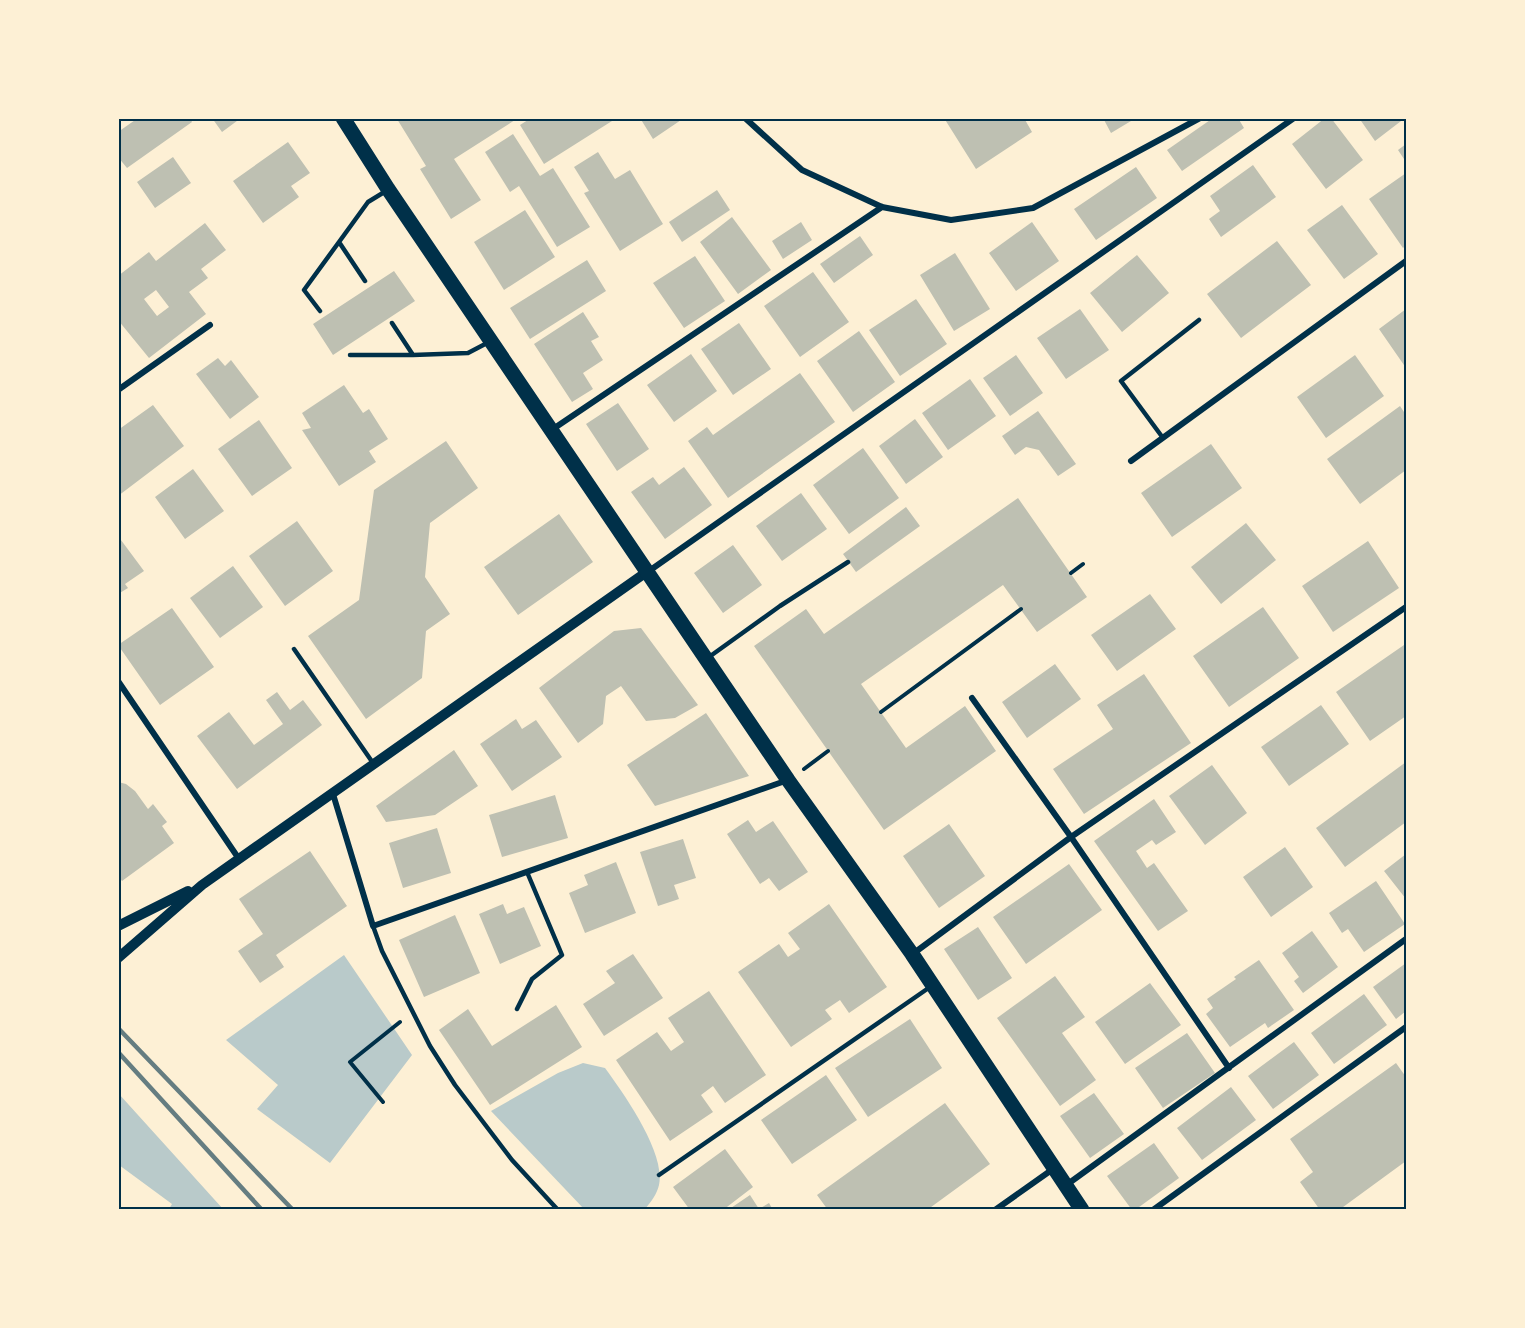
<svg xmlns="http://www.w3.org/2000/svg" width="1525" height="1328" font-family="'Noto Sans',sans-serif">
<rect width="100%" height="100%" fill="#fdf0d5"/>
<path fill="#b9caca" d="M 344,955 L 412,1055 L 330,1163 L 257,1109 L 278,1085 L 226,1040 Z
M 583,1063 L 605,1068 C 624,1094 666,1153 659,1185 C 657,1194 651,1202 645,1209 L 584,1209 L 491,1111 L 558,1073 Z
M 118,1094 L 119,1094 L 223,1209 L 169,1209 L 172,1204 L 119,1165 Z"/>
<path fill="#bec0b2" fill-rule="evenodd" d="M 138,118 L 190,118 L 192,122 L 127,168 L 118,157 L 118,132 Z
M 212,118 L 241,118 L 222,132 Z
M 398,118 L 518,118 L 454,159 L 481,200 L 451,219 L 420,169 L 426,166 L 397,119 Z
M 531,118 L 611,118 L 612,121 L 544,164 L 520,125 Z
M 640,118 L 684,118 L 653,139 Z
M 944,118 L 1024,118 L 1032,132 L 976,169 Z
M 1103,118 L 1136,118 L 1111,133 Z
M 1213,118 L 1238,118 L 1244,128 L 1182,171 L 1167,150 Z
M 1325,118 L 1331,118 L 1363,160 L 1326,189 L 1292,144 Z
M 1359,118 L 1405,118 L 1375,141 Z
M 513,134 L 540,176 L 553,168 L 590,227 L 557,247 L 519,186 L 510,192 L 485,152 Z
M 288,142 L 310,173 L 291,186 L 299,197 L 263,223 L 233,181 Z
M 1406,144 L 1406,162 L 1398,150 Z
M 598,152 L 615,179 L 630,170 L 663,224 L 620,251 L 584,193 L 589,191 L 574,167 Z
M 173,157 L 191,183 L 155,208 L 137,182 Z
M 1253,165 L 1276,197 L 1221,237 L 1209,219 L 1220,211 L 1210,196 Z
M 1136,167 L 1157,198 L 1096,240 L 1074,209 Z
M 1406,173 L 1406,245 L 1403,248 L 1369,199 Z
M 717,190 L 730,210 L 682,242 L 669,222 Z
M 1342,205 L 1378,254 L 1344,279 L 1307,230 Z
M 525,210 L 555,257 L 504,290 L 474,242 Z
M 732,217 L 771,270 L 738,294 L 700,242 Z
M 801,222 L 812,240 L 783,259 L 772,241 Z
M 1032,222 L 1059,261 L 1016,291 L 989,253 Z
M 205,223 L 226,250 L 201,269 L 208,278 L 189,292 L 206,314 L 149,358 L 118,320 L 118,276 L 149,252 L 156,261 ZM 156,290 L 169,307 L 157,316 L 144,299 Z
M 860,236 L 873,255 L 834,283 L 820,264 Z
M 1277,241 L 1311,285 L 1241,338 L 1207,294 Z
M 955,253 L 990,309 L 954,331 L 920,275 Z
M 1137,255 L 1169,293 L 1122,332 L 1090,293 Z
M 695,256 L 725,301 L 684,328 L 653,283 Z
M 587,260 L 606,291 L 530,339 L 510,308 Z
M 394,271 L 415,301 L 333,355 L 313,324 Z
M 813,272 L 849,322 L 800,357 L 764,306 Z
M 916,299 L 947,344 L 900,376 L 869,330 Z
M 1080,309 L 1109,350 L 1066,379 L 1037,338 Z
M 1406,309 L 1406,368 L 1379,329 Z
M 583,312 L 599,337 L 591,341 L 603,360 L 583,373 L 593,389 L 572,402 L 534,344 Z
M 739,323 L 771,369 L 733,395 L 701,349 Z
M 859,331 L 895,382 L 853,412 L 817,361 Z
M 691,354 L 717,391 L 674,422 L 647,385 Z
M 1016,355 L 1043,393 L 1010,416 L 983,378 Z
M 1355,355 L 1384,396 L 1326,438 L 1297,397 Z
M 218,358 L 225,366 L 231,360 L 259,397 L 230,419 L 196,374 Z
M 800,373 L 835,422 L 728,498 L 688,441 L 707,427 L 713,435 Z
M 970,379 L 996,416 L 948,450 L 922,413 Z
M 344,385 L 363,413 L 369,409 L 388,439 L 369,451 L 376,462 L 339,486 L 302,430 L 311,428 L 302,413 Z
M 618,403 L 649,449 L 617,471 L 586,424 Z
M 153,405 L 184,446 L 118,496 L 118,430 Z
M 1400,406 L 1406,415 L 1406,470 L 1360,504 L 1327,459 Z
M 1038,411 L 1076,464 L 1058,476 L 1039,450 L 1026,447 L 1015,455 L 1002,436 Z
M 915,419 L 943,457 L 906,484 L 879,446 Z
M 259,420 L 292,468 L 252,496 L 218,449 Z
M 446,441 L 478,488 L 430,523 L 425,577 L 450,614 L 426,631 L 422,678 L 366,719 L 308,636 L 359,600 L 374,490 Z
M 1211,444 L 1242,488 L 1172,537 L 1141,493 Z
M 863,448 L 899,498 L 849,534 L 813,485 Z
M 684,467 L 712,505 L 665,539 L 631,492 L 653,477 L 659,485 Z
M 193,469 L 224,511 L 185,539 L 155,497 Z
M 801,493 L 827,529 L 782,561 L 756,526 Z
M 1018,498 L 1087,597 L 1037,632 L 1003,585 L 861,684 L 906,748 L 965,706 L 996,751 L 884,830 L 754,646 L 806,609 L 824,634 Z
M 906,507 L 920,526 L 856,572 L 843,554 Z
M 559,514 L 593,562 L 518,615 L 484,567 Z
M 297,521 L 333,571 L 285,606 L 249,556 Z
M 1246,523 L 1276,560 L 1221,604 L 1191,567 Z
M 118,536 L 144,571 L 125,584 L 128,588 L 118,594 Z
M 1368,541 L 1399,588 L 1333,632 L 1302,586 Z
M 733,545 L 762,585 L 723,613 L 694,573 Z
M 233,566 L 263,607 L 220,638 L 190,598 Z
M 1150,594 L 1176,629 L 1117,671 L 1091,635 Z
M 1263,607 L 1299,658 L 1229,707 L 1193,656 Z
M 172,608 L 214,667 L 160,705 L 118,645 Z
M 641,628 L 698,705 L 675,718 L 646,721 L 621,686 L 606,696 L 603,724 L 578,743 L 539,688 L 614,631 Z
M 1404,645 L 1406,649 L 1406,716 L 1370,741 L 1336,692 Z
M 1055,664 L 1081,699 L 1027,738 L 1002,702 Z
M 1144,674 L 1191,743 L 1084,814 L 1053,769 L 1113,729 L 1097,705 Z
M 277,692 L 290,710 L 303,700 L 322,725 L 237,789 L 197,736 L 229,712 L 254,745 L 283,724 L 266,700 Z
M 1321,705 L 1349,744 L 1289,786 L 1261,747 Z
M 706,713 L 749,776 L 655,806 L 627,765 Z
M 516,719 L 522,729 L 536,720 L 562,757 L 512,791 L 480,744 Z
M 454,750 L 478,786 L 435,815 L 386,822 L 376,806 Z
M 1406,762 L 1406,822 L 1345,867 L 1316,828 Z
M 1212,765 L 1247,813 L 1205,845 L 1169,796 Z
M 118,782 L 126,784 L 135,791 L 148,809 L 153,804 L 167,822 L 162,826 L 174,843 L 122,881 L 118,876 Z
M 555,795 L 568,838 L 502,857 L 489,815 Z
M 1154,799 L 1176,832 L 1156,845 L 1152,840 L 1136,851 L 1147,868 L 1154,863 L 1188,911 L 1158,931 L 1094,841 Z
M 748,820 L 756,832 L 773,821 L 808,872 L 779,891 L 769,878 L 760,884 L 727,834 Z
M 949,824 L 985,876 L 939,908 L 903,856 Z
M 437,828 L 451,873 L 403,888 L 389,843 Z
M 683,839 L 696,878 L 674,885 L 679,899 L 658,906 L 640,852 Z
M 1285,847 L 1313,887 L 1271,917 L 1243,877 Z
M 310,851 L 347,906 L 276,955 L 284,967 L 260,983 L 238,951 L 263,934 L 239,899 Z
M 1406,854 L 1406,899 L 1384,871 Z
M 616,862 L 636,913 L 585,933 L 569,893 L 588,885 L 584,875 Z
M 1069,864 L 1102,910 L 1026,964 L 993,917 Z
M 1376,881 L 1405,924 L 1364,952 L 1348,929 L 1342,933 L 1329,913 Z
M 503,904 L 507,914 L 524,907 L 541,946 L 500,964 L 479,914 Z
M 829,904 L 887,987 L 849,1013 L 840,1000 L 825,1010 L 832,1019 L 791,1047 L 738,972 L 779,944 L 788,957 L 800,949 L 788,933 Z
M 455,915 L 480,973 L 424,997 L 399,940 Z
M 978,927 L 1012,978 L 978,1000 L 944,949 Z
M 1312,931 L 1338,967 L 1303,993 L 1294,981 L 1299,977 L 1282,953 Z
M 633,954 L 663,998 L 604,1036 L 583,1004 L 615,983 L 606,971 Z
M 1259,960 L 1294,1010 L 1268,1028 L 1265,1023 L 1230,1047 L 1206,1014 L 1213,1008 L 1207,999 L 1236,979 L 1234,977 Z
M 1406,963 L 1406,1011 L 1396,1019 L 1373,987 Z
M 1055,976 L 1085,1017 L 1062,1033 L 1096,1080 L 1060,1106 L 997,1018 Z
M 1150,983 L 1181,1025 L 1125,1064 L 1095,1022 Z
M 709,991 L 766,1075 L 725,1103 L 713,1086 L 701,1095 L 713,1112 L 670,1141 L 616,1060 L 657,1032 L 671,1051 L 684,1042 L 668,1018 Z
M 1364,994 L 1387,1025 L 1334,1064 L 1311,1033 Z
M 556,1005 L 582,1047 L 490,1105 L 439,1030 L 468,1009 L 492,1046 Z
M 910,1019 L 942,1068 L 868,1117 L 835,1068 Z
M 1187,1033 L 1215,1073 L 1163,1108 L 1135,1068 Z
M 1294,1042 L 1319,1075 L 1273,1109 L 1248,1076 Z
M 1396,1063 L 1406,1077 L 1406,1161 L 1339,1210 L 1320,1210 L 1300,1182 L 1313,1172 L 1290,1139 Z
M 826,1075 L 857,1120 L 792,1164 L 761,1120 Z
M 1231,1087 L 1256,1120 L 1202,1160 L 1177,1128 Z
M 1094,1093 L 1124,1134 L 1090,1158 L 1060,1116 Z
M 945,1103 L 990,1164 L 927,1210 L 828,1210 L 817,1195 Z
M 1154,1143 L 1179,1178 L 1135,1210 L 1132,1210 L 1107,1176 Z
M 725,1149 L 753,1187 L 723,1210 L 690,1210 L 673,1187 Z
M 750,1195 L 759,1209 L 769,1203 L 773,1210 L 728,1210 Z"/>
<g fill="none" stroke-linecap="round" stroke-linejoin="round">
<path stroke="#003049" stroke-width="4" d="M 1071,573 L 1083,564
M 881,712 L 1021,609
M 804,769 L 828,751
M 383,1102 L 350,1062 L 400,1022"/>
<path stroke="#003049" stroke-width="4.5" d="M 365,281 L 339,242 L 368,202 L 386,191
M 320,311 L 304,290 L 339,242
M 392,323 L 413,355 L 468,353 L 489,342
M 350,355 L 413,355
M 1163,438 L 1121,381 L 1199,320
M 294,649 L 373,763
M 709,657 L 780,606 L 848,562
M 373,926 L 382,951 L 430,1046 L 455,1085 L 512,1160 L 558,1210
M 517,1009 L 532,979 L 562,955 L 527,872
M 659,1175 L 930,987"/>
<path stroke="#003049" stroke-width="6" d="M 745,118 L 802,170 L 882,207 L 951,220 L 1033,208 L 1200,118
M 118,390 L 210,325
M 553,429 L 882,207
M 1131,461 L 1406,261
M 649,571 L 1294,118
M 118,681 L 239,859
M 972,698 L 1071,837 L 1229,1068
M 333,794 L 373,926 L 788,780
M 914,953 L 1071,837 L 1406,607
M 1065,1186 L 1406,939
M 995,1210 L 1053,1169
M 1153,1210 L 1406,1027"/>
<path stroke="#003049" stroke-width="10" d="M 118,926 L 188,891
M 118,958 L 202,885 L 648,571"/>
<path stroke="#003049" stroke-width="15" d="M 343,118 L 388,189 L 788,780 L 912,954 L 1082,1210"/>
<path stroke="#657d81" stroke-width="4.5" d="M 118,1028 L 293,1210
M 118,1052 L 262,1210"/>
</g>
<rect width="1525" height="1328" fill="none" stroke="#fdf0d5" stroke-width="240"/>
<rect x="120" y="120" width="1285" height="1088" fill="none" stroke="#003049" stroke-width="2"/>
</svg>
